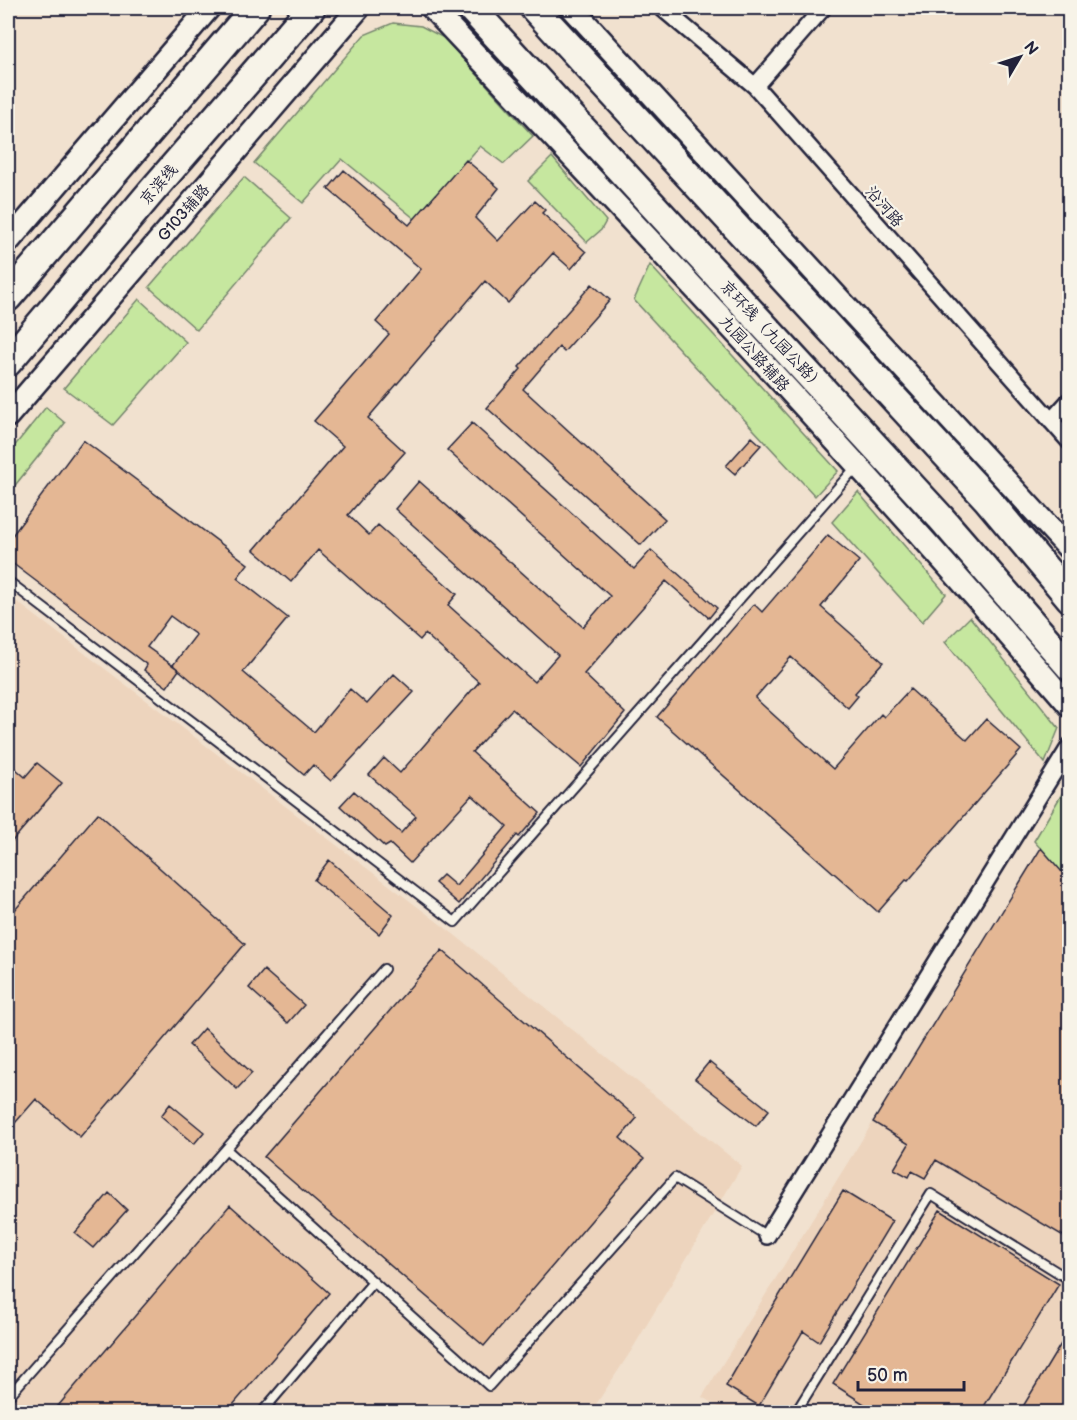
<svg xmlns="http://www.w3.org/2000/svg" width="1077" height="1420" font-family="'Balsamiq Sans','LXGW WenKai TC',sans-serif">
<rect width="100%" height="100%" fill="#f1e1cf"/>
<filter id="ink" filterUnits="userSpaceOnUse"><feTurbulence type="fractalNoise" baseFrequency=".0167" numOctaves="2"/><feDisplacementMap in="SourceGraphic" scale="12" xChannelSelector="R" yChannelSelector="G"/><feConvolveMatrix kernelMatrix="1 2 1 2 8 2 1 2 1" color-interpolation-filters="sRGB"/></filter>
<g filter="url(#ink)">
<path fill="#edd4bd" d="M 8,595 L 456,936 L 742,1166 L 631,1351 L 591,1412 L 8,1412 Z
M 873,1122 L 1069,1240 L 1069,1412 L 727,1412 L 702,1397 Z"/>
<path fill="#c6e79f" stroke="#74846d" stroke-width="1.5" d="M 393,23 L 421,26 L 444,38 L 533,136 L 504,164 L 480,146 L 415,219 L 342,159 L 303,203 L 254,163 L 364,35 Z
M 552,157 L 606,221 L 601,230 L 587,242 L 528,181 Z
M 244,177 L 291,218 L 197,330 L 149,287 Z
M 650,265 L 838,471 L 815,496 L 634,300 Z
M 139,299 L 186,342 L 113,425 L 64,388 Z
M 46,407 L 65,423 L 8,494 L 8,454 Z
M 858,492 L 946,594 L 922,622 L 832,522 Z
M 970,617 L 1059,728 L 1045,763 L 945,642 Z
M 1069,782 L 1069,881 L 1034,841 Z"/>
<path fill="#e4b794" stroke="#22223b" stroke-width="1.5" d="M 466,160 L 499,188 L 475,218 L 498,241 L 535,201 L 545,210 L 542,213 L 586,252 L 571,269 L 553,253 L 508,303 L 485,281 L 368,418 L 405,452 L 380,480 L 379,479 L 348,515 L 369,535 L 378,525 L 457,594 L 448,605 L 534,682 L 558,655 L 395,509 L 419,481 L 583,627 L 610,596 L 447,450 L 472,423 L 634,569 L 651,550 L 717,608 L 709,618 L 666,581 L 584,674 L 625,713 L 581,767 L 512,709 L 472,752 L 540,813 L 519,837 L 517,835 L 459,904 L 435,883 L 443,875 L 456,886 L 507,826 L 472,795 L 410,863 L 390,844 L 385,847 L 340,806 L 354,791 L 401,833 L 416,816 L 369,775 L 384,758 L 400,773 L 479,682 L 425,634 L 420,640 L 318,550 L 291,582 L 254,550 L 343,446 L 314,421 L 389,334 L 376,322 L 421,269 L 328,189 L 344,170 L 409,225 Z
M 592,284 L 610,300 L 564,352 L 559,347 L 523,389 L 665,519 L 641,545 L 487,408 L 521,369 L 519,367 Z
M 752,437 L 761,445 L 735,474 L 726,466 Z
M 83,440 L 248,564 L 237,578 L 288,618 L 243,672 L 314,732 L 350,689 L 367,704 L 394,674 L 414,692 L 331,781 L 313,765 L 304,775 L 173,665 L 196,635 L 170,616 L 147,647 L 179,670 L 167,687 L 144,670 L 147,665 L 8,560 L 8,541 Z
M 828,535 L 859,561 L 821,607 L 883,662 L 855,693 L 858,696 L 848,708 L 791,657 L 755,698 L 833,769 L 881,714 L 884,717 L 910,689 L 967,740 L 986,719 L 1021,750 L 908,881 L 906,880 L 878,912 L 657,717 L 754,604 L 762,612 Z
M 8,762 L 25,777 L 37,763 L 62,783 L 8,846 Z
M 98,813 L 245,944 L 80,1137 L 36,1099 L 8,1131 L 8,918 Z
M 1041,848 L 1070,881 L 1070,1240 L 936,1160 L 925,1178 L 912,1171 L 909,1177 L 894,1169 L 909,1144 L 873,1122 Z
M 329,860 L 393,915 L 379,934 L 314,880 Z
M 442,950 L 637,1118 L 620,1138 L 644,1159 L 484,1346 L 264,1157 Z
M 264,970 L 304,1005 L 288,1023 L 249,988 Z
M 204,1028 L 252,1073 L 237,1089 L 189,1045 Z
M 709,1062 L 769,1110 L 756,1126 L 695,1079 Z
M 170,1104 L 204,1132 L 194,1144 L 161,1116 Z
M 843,1191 L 892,1221 L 819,1342 L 803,1331 L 759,1406 L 726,1386 L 762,1324 Z
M 109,1193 L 127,1210 L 93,1248 L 75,1233 Z
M 230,1205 L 329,1293 L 226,1413 L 52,1413 Z
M 940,1210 L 1059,1284 L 980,1413 L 878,1413 L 833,1384 Z
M 1070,1329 L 1070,1413 L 1019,1413 Z"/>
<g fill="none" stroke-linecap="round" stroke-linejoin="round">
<defs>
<path id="lane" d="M 8,581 L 455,922 L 856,467
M 226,1149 L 489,1386 L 675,1178 L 767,1236
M 8,1397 L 384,969
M 262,1412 L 373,1282
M 796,1412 L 931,1194 L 1070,1280"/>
<path id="street" d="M 662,8 L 755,86 L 1070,442
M 755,86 L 823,8
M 1051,421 L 1070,400
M 767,1236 L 1070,746"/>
<path id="secondary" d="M 432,8 C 647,237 864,466 1070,706
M 572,8 L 1070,550
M 8,242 L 209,8
M 8,416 L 359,8"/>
<path id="highway" d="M 471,8 L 940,517 L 1070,667
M 534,8 L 987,499 L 1070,598
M 8,297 L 255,8
M 8,362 L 152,191 L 311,8"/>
</defs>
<use href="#lane" stroke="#22223b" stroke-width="12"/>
<use href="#street" stroke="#22223b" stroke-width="20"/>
<use href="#secondary" stroke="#22223b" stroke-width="26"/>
<use href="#highway" stroke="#22223b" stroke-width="32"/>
<use href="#lane" stroke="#f7f3e8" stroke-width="8"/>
<use href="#street" stroke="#f7f3e8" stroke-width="15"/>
<use href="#secondary" stroke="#f7f3e8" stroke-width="21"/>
<use href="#highway" stroke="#f7f3e8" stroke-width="27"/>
</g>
</g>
<g text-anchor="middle" stroke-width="4.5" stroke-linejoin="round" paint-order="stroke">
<g font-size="16" fill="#22223b" stroke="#f7f3e8">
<text transform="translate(158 184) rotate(-49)" y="6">京滨线</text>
<text transform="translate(885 206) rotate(49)" y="6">沿河路</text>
<text transform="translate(183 212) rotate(-49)" y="6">G103辅路</text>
<text transform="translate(773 335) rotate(47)" y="6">京环线（九园公路）</text>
<text transform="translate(755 353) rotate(48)" y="6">九园公路辅路</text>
</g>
</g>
<rect width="1077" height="1420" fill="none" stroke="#f7f3e8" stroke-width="30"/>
<rect x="15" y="15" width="1047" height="1390" fill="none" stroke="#22223b" stroke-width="2" filter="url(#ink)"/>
<g transform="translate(1020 57) rotate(51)" stroke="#f7f3e8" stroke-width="4.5" paint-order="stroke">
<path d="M0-4.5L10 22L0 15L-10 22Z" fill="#22223b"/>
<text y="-9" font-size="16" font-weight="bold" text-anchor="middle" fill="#22223b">N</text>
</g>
<path d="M858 1381v9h106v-9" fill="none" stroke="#22223b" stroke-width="3"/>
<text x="867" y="1381" font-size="18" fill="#22223b" stroke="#f7f3e8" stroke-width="4.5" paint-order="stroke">50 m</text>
</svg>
